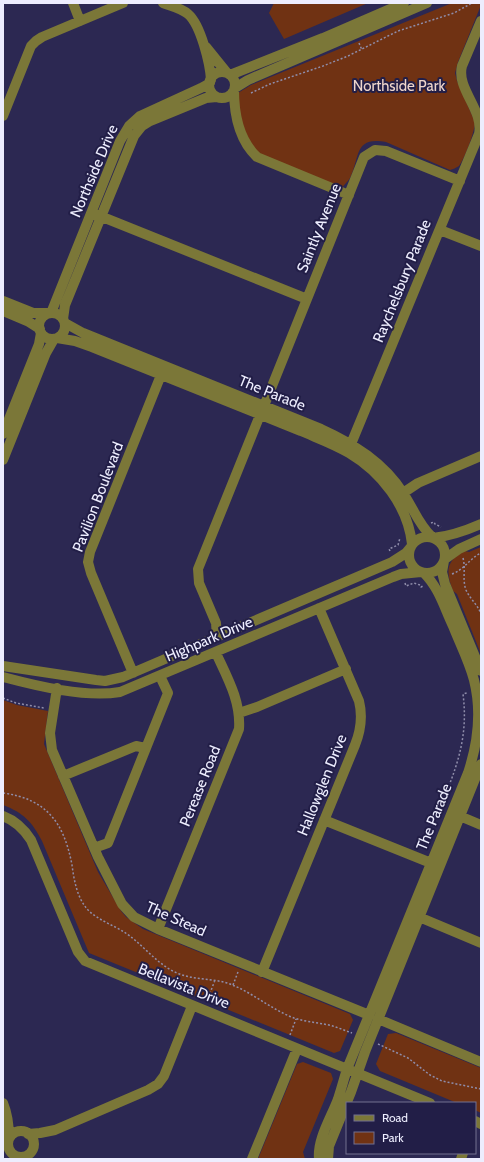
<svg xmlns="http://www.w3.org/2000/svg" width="484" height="1162" font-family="Cabin,sans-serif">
<rect width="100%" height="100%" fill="#2c2852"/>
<path fill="#703213" d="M 274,3 L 368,3 L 284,39 L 269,13 Z
M 452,3 L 480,3 L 481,5 L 458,62 L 455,73 L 457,81 L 475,122 C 475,131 465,158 459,166 C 456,168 453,169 450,170 L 386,142 C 354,136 360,157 350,178 C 348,181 344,185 342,188 L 261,156 L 251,148 L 238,113 L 238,93 L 251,85 Z
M 481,547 L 481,654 L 457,594 L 453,591 C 446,572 445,561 465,551 L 469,552 Z
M 3,700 L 17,705 L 48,711 L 44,744 L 98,872 L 121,911 L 126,917 L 143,929 L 350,1014 L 353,1020 L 340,1051 L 334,1053 L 89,953 L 42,841 C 32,822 24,813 3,805 Z
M 396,1033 L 481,1068 L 481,1113 L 475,1110 L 475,1103 L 457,1103 L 380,1071 L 376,1064 L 388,1034 Z
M 303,1062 L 331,1073 L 333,1079 L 303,1152 L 305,1159 L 258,1159 L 297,1064 Z"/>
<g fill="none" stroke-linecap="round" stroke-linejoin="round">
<path stroke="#8f8daa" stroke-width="1.5" stroke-dasharray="2 2" stroke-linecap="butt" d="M 359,43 L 362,50
M 251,93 L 270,84 L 323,66 L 348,56 L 398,31 L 454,13 L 472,3
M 431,523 L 434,522 L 435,524 L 441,527
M 390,551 L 389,549 L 398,545 L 400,538
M 463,558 C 466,569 462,579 466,590 C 470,599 478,605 481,614
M 452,574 C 464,570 470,558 481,553
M 405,583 L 406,586 L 414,583 L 420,585 L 421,587 L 423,586
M 3,698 L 16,703 L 44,708
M 3,793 C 47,799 64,823 72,865 C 74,880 77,898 88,910 C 98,920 113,925 124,932 C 143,944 156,964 177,973 C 193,980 210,978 227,983 C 251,991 270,1009 294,1018 C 303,1021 313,1022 323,1024 C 333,1025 343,1030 352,1033
M 447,799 L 444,798 C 459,762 468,733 463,694 L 467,693
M 233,985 L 238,972
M 207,1001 L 215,980
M 290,1035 L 296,1019
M 378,1044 L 408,1058 L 430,1075 L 442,1081 L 481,1089"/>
<path stroke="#7b7738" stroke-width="10" d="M 73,3 L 80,21
M 163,3 C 171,6 181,8 188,14 C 201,25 210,64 211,80
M 206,47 L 227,73
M209 85a13 13 0 1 1 26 0a13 13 0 1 1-26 0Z
M 230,75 L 323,38 L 404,3
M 235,88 L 248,80 L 427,3
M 234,90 C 234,113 239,140 257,157 L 349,195
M 3,116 L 31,46 L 36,41 L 42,37 L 123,3
M 95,214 L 307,299
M 440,230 L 481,246
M 3,301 L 33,313 L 48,313
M 3,311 L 29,322 L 40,329
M39 326a13 13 0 1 1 26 0a13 13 0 1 1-26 0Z
M 51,313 L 120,141 L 129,126 L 140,116 L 201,88 L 210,83
M 63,319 L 65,305 L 134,136 L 142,126 L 150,121 L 206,98 L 217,97
M 65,323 L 83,333 L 321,429 C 354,444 384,463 403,493 C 414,509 418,524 432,537
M 57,338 L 75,341 L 92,347 L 301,431 C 317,438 334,444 349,453 C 381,472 408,506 412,544
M 264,406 L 364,157 L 375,150 L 386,151 L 460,181
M 3,434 L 39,344 L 41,333
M 351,444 L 479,134 C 484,110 456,89 462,66 L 481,21
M 3,460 L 46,353 L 54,339
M 403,493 L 418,483 L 481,456
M409 555a18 18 0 1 1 36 0a18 18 0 1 1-36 0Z
M 433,538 C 451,536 465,531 481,524
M 445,559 L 459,549 L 481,539
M 444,561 L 442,572 L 445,584 L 481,671
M 217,637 L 216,623 L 199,583 L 198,569 L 260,415
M 3,666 L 96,680 L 105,681 L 123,677 L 392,562 L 406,553 L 411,547
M 133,673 L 91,573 L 88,562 L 90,552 L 163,370
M 3,677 C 37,686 86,698 120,692 L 393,577 L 401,574 L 421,572
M 57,688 L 50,733 L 52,750 L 98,857 L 122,904 L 134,917 L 158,929 L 369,1015
M 239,713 L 257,707 L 346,669
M 63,776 L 136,746 L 145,748
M 455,814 L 481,825
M 3,816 C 16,821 24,829 31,840 L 78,952 L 85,961 L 430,1103
M 324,820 L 431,863
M 94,848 L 108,843 L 168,693 L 160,676
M 419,917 L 481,943
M 158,929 L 239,729 C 241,701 227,677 216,653
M 262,972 L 355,745 C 361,730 363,717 359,701 L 319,608
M 378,1019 L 481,1062
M 3,1103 C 8,1115 9,1126 9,1138
M 475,1121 L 481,1124
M8 1144a13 13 0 1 1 26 0a13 13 0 1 1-26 0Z
M 28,1134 L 40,1133 L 55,1130 L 148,1090 L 158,1084 L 164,1076 L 192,1006
M 252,1159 L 297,1049
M 319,1159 C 317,1139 331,1118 338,1099 C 341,1090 344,1079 347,1069 L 468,773 C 478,743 482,712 474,680 C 469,661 460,644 453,626 C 444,607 439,588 424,573
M 328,1159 L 329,1146 L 351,1092 L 365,1052 L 481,764
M 461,1159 L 463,1153"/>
</g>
<g text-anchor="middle" stroke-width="4" stroke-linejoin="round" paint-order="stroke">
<g font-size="15" fill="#efd6cb" stroke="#221e47">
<text x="399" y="91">Northside Park</text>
</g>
<g font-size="15" fill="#ededfe" stroke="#221e47">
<text transform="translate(94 171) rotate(-67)" y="5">Northside Drive</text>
<text transform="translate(319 228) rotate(-68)" y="5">Saintly Avenue</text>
<text transform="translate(402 281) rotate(-68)" y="5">Raychelsbury Parade</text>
<text transform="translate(272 393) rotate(22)" y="5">The Parade</text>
<text transform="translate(98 497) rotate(-69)" y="5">Pavilion Boulevard</text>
<text transform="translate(209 639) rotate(-23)" y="5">Highpark Drive</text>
<text transform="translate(322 785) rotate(-68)" y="5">Hallowglen Drive</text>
<text transform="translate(200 786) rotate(-68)" y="5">Perease Road</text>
<text transform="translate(434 817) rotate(-68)" y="5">The Parade</text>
<text transform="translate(176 919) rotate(24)" y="5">The Stead</text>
<text transform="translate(184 986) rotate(22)" y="5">Bellavista Drive</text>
</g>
</g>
<rect width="484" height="1162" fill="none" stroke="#ededfe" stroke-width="8"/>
<rect x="346" y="1102" width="130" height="52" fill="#221e47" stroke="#737190"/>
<rect x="354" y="1115" width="20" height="6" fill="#7b7738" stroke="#737190"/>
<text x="382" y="1122" font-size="12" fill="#ededfe">Road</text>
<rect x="354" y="1132" width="20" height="12" fill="#703213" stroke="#737190"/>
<text x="382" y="1142" font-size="12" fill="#ededfe">Park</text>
</svg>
